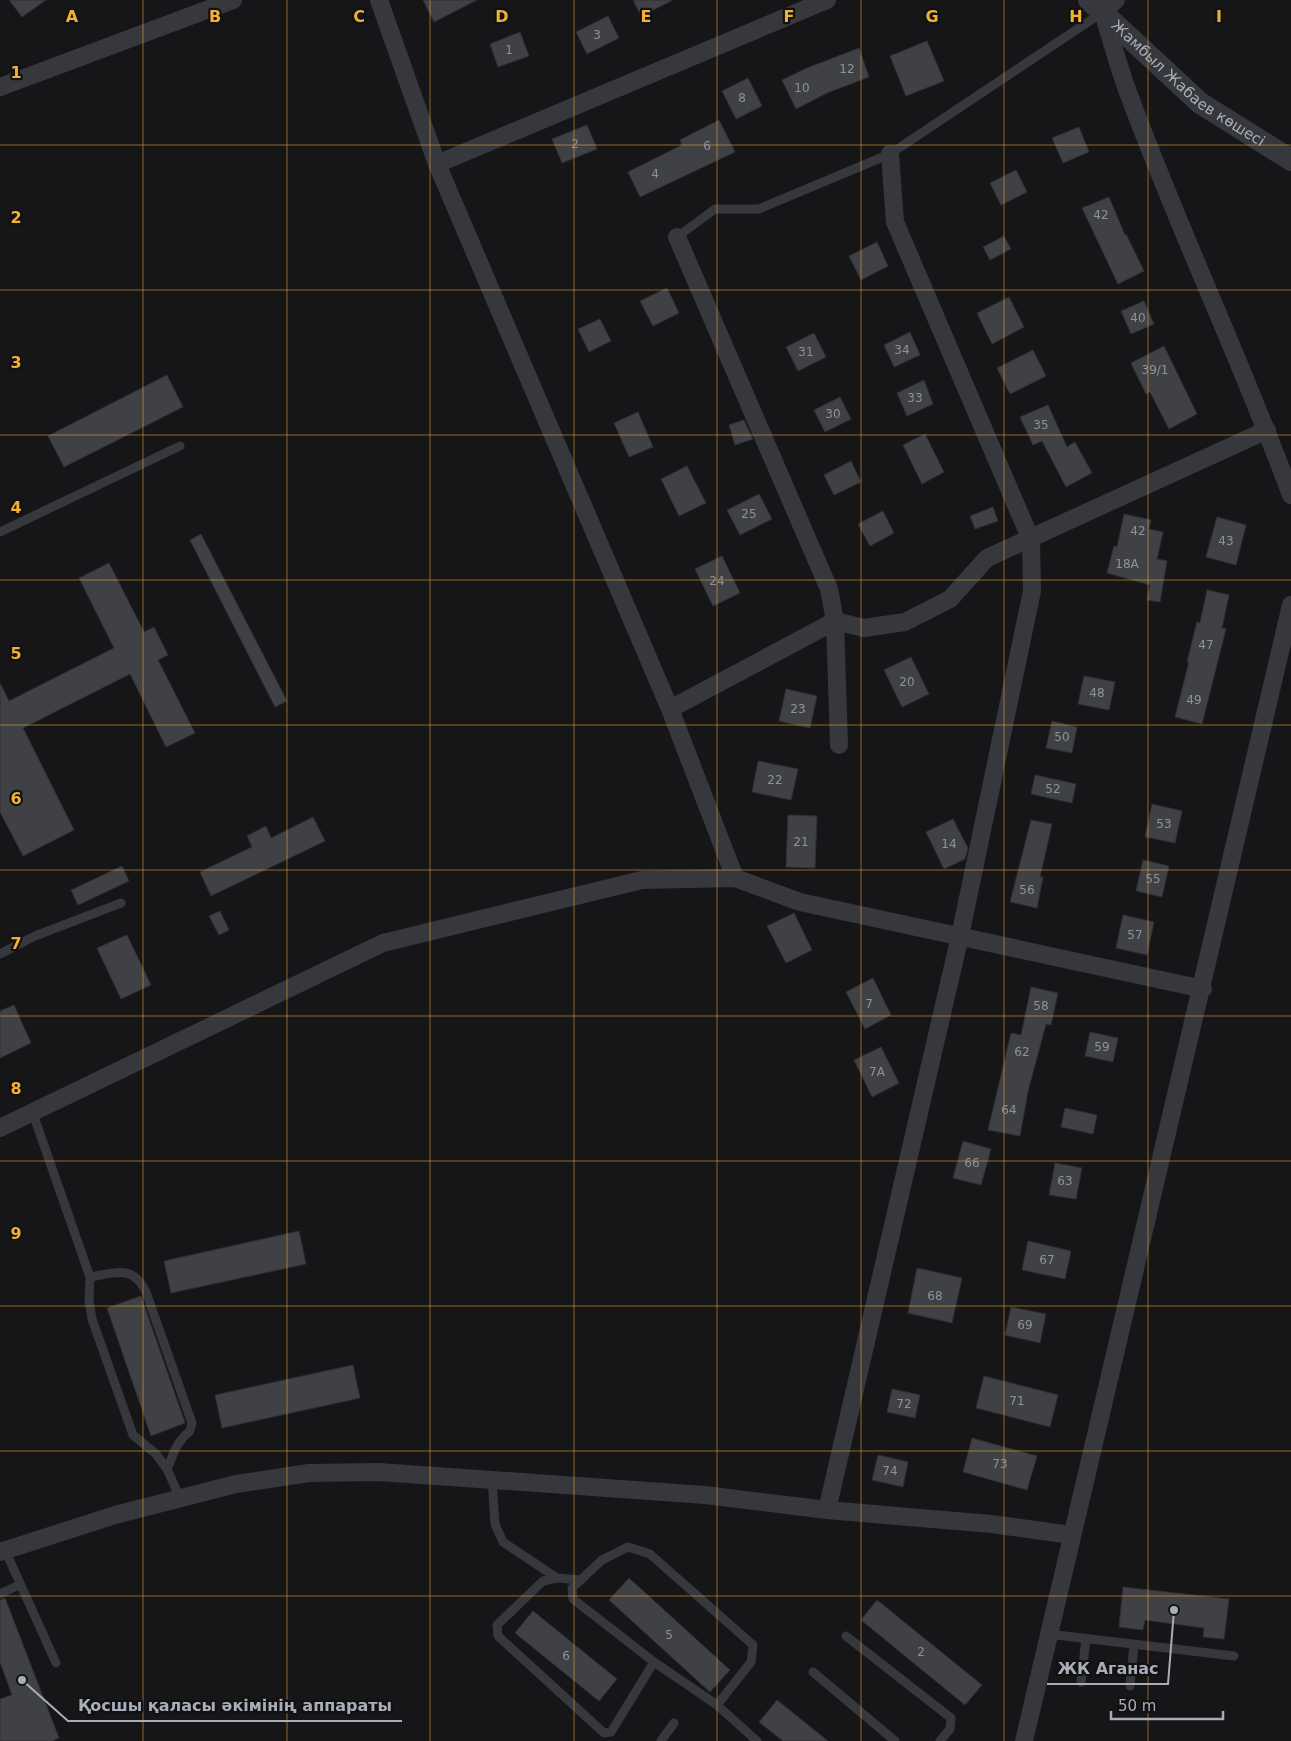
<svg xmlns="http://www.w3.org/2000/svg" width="1291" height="1741" font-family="'DejaVu Sans',sans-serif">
<rect width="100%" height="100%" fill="#161618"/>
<path fill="#404145" stroke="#303034" d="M 9,0 L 46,0 L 22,17 Z
M 423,0 L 477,0 L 434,22 Z
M 633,0 L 673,0 L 641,16 Z
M 608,16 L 619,38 L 587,54 L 576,32 Z
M 520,32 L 529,56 L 498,67 L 490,44 Z
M 927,41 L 944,81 L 906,96 L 890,56 Z
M 859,48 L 869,77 L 827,93 L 796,109 L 782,80 L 807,68 Z
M 748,78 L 762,106 L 736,119 L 722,91 Z
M 719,120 L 735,152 L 640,197 L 628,172 L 682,145 L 680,140 Z
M 587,125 L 597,149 L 562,163 L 552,139 Z
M 1079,127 L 1089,152 L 1063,163 L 1052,138 Z
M 1016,170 L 1027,192 L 1001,205 L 990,183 Z
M 1109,197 L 1125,235 L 1126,234 L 1144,271 L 1118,284 L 1082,208 Z
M 1004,236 L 1011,249 L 990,260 L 983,247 Z
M 877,242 L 888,266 L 861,280 L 849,256 Z
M 667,288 L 679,313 L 653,326 L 640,301 Z
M 1009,297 L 1024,327 L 992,344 L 977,313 Z
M 1144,301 L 1154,324 L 1131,334 L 1121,311 Z
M 600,319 L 611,341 L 589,352 L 578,329 Z
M 910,332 L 920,355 L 894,367 L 884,345 Z
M 814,333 L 826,357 L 798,371 L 786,347 Z
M 1164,346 L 1197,414 L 1169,429 L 1150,392 L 1146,394 L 1131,363 Z
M 1033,350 L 1046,376 L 1010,394 L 997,368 Z
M 167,375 L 183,407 L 64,467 L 48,436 Z
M 924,380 L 933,404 L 907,416 L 897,393 Z
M 840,397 L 851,419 L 825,432 L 814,410 Z
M 1048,405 L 1067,447 L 1075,442 L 1092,473 L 1066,487 L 1042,441 L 1033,445 L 1020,417 Z
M 638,412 L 653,447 L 629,457 L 614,423 Z
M 744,420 L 753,439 L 735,445 L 729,425 Z
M 925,434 L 944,472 L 922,484 L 903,445 Z
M 851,461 L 861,482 L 834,495 L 824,475 Z
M 687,466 L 706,503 L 679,516 L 661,479 Z
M 759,494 L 772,519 L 740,535 L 727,510 Z
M 993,507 L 998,521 L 975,529 L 970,516 Z
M 883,511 L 894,533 L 870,546 L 858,524 Z
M 1124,514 L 1151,520 L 1149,529 L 1163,532 L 1157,559 L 1167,561 L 1160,602 L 1147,600 L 1150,585 L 1107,573 L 1114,546 L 1117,547 Z
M 1217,517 L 1246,525 L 1236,565 L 1206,557 Z
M 201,534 L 287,701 L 275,707 L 190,540 Z
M 722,556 L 740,593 L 713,606 L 695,569 Z
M 109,563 L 144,632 L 154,627 L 168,655 L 158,660 L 195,733 L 166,747 L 130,674 L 23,728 L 74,830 L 23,856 L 0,812 L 0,683 L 9,701 L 114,648 L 79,578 Z
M 1207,590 L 1229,595 L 1222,628 L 1226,629 L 1202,724 L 1175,717 L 1189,662 L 1187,662 L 1197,622 L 1200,623 Z
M 911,657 L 929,694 L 902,707 L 884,670 Z
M 1084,676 L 1115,682 L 1109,710 L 1078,704 Z
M 786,689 L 817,696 L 810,728 L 779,721 Z
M 1052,721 L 1077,727 L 1072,753 L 1046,748 Z
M 758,761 L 798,769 L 791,800 L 752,792 Z
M 1035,775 L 1076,784 L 1072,803 L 1031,794 Z
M 1152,804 L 1182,811 L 1175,843 L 1145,837 Z
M 788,815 L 817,816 L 815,868 L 786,867 Z
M 313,817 L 325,841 L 211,896 L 200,872 L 252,847 L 247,836 L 266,826 L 271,838 Z
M 953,819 L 968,848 L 965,859 L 944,869 L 926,832 Z
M 1031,820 L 1052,824 L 1040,877 L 1043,877 L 1037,908 L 1010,902 Z
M 1143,860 L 1169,866 L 1162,897 L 1136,891 Z
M 122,866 L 129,881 L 78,905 L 71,890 Z
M 220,911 L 229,930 L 219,935 L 209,916 Z
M 794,913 L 812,950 L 786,963 L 767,926 Z
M 1123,915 L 1154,922 L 1147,955 L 1116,948 Z
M 127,935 L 151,985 L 121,999 L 97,948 Z
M 873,978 L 891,1015 L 865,1029 L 846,992 Z
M 1031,987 L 1058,993 L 1051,1025 L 1046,1024 L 1028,1091 L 1020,1136 L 988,1130 L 1011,1033 L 1021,1035 Z
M 14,1005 L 31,1043 L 0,1058 L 0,1011 Z
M 1090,1032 L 1118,1038 L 1113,1062 L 1085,1056 Z
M 881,1047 L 899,1083 L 872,1097 L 854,1060 Z
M 1065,1108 L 1097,1115 L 1093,1134 L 1061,1127 Z
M 963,1141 L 991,1149 L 981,1185 L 953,1178 Z
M 1055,1163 L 1082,1168 L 1076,1199 L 1049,1195 Z
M 299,1231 L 306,1264 L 171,1293 L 164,1261 Z
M 1028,1241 L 1071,1251 L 1065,1279 L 1022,1270 Z
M 917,1268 L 962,1278 L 952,1323 L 908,1313 Z
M 141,1296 L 185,1423 L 151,1436 L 107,1308 Z
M 1011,1307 L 1046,1314 L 1040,1343 L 1005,1335 Z
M 353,1365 L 360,1398 L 222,1428 L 215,1395 Z
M 984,1376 L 1058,1395 L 1050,1427 L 976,1408 Z
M 892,1389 L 920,1395 L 915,1418 L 887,1412 Z
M 972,1438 L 1037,1456 L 1027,1490 L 963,1472 Z
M 878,1455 L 908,1462 L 903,1487 L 872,1480 Z
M 629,1578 L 730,1670 L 710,1692 L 609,1600 Z
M 1123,1587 L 1229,1599 L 1224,1639 L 1203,1637 L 1204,1628 L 1145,1620 L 1143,1630 L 1119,1627 Z
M 5,1598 L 59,1738 L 52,1741 L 0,1741 L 0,1699 L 12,1695 L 0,1662 L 0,1600 Z
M 877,1600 L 982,1685 L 965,1705 L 861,1620 Z
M 533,1611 L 617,1679 L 599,1701 L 515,1633 Z
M 777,1700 L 828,1741 L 783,1741 L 759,1722 Z"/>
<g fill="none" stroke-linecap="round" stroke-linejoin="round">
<path stroke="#37383d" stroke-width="9" d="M 677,237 L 715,209 L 759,209 L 890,154 L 1103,12
M 0,532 L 180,446
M 0,954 L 35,936 L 121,903
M 32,1111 L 90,1277 L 89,1301 L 92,1319 L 133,1435 L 156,1454 L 167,1469
M 90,1277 C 115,1273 133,1264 146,1292 L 192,1423 L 190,1431 C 176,1442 174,1453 167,1469 L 180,1498
M 492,1479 L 495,1524 L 503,1542 L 557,1578
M 5,1550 L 56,1663
M 581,1580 L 557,1578 L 543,1581 L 497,1625 L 498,1636 L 604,1733 L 611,1732 L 654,1662
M 0,1594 L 19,1585
M 1048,1634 L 1234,1656
M 846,1636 L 951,1718 L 950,1729 L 940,1741
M 813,1672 L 895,1741
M 1081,1682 L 1086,1639
M 1130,1686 L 1134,1645
M 717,1705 L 751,1662 L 753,1645 L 650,1554 L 628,1547 L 602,1560 L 572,1588 L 573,1599 L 654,1662 L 717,1705 L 757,1741
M 661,1741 L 674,1723"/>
<path stroke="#37383d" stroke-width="18" d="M 379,0 L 437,164 L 670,709 L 735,878
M 1116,0 L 1103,12 C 1111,40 1119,68 1129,95 C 1179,230 1241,360 1291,495
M 0,87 L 233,0
M 437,164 L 827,0
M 677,237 L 829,589 L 835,621 L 839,745
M 670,709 L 835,621 L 864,628 L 905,622 L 950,599 L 987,558 L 1267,430
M 0,1128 L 383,943 L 642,880 L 735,878 L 800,902 L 1203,989
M 827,1510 L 960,936 L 1032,591 L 1031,540 L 895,222 L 890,154
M 0,1552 L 115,1515 L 236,1484 L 309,1473 L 379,1472 L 705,1495 L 827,1510 L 991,1524 L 1072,1535
M 1024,1741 L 1291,605"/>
<path stroke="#37383d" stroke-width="22" id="s1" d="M 1089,0 L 1200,103 L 1291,160"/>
</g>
<path fill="none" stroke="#f2b134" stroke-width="1" stroke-opacity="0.55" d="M 143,0 L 143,1741M 287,0 L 287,1741M 430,0 L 430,1741M 574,0 L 574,1741M 717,0 L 717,1741M 861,0 L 861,1741M 1004,0 L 1004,1741M 1148,0 L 1148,1741M 0,145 L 1291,145M 0,290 L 1291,290M 0,435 L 1291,435M 0,580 L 1291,580M 0,725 L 1291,725M 0,870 L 1291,870M 0,1016 L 1291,1016M 0,1161 L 1291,1161M 0,1306 L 1291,1306M 0,1451 L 1291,1451M 0,1596 L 1291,1596"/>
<g text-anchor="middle" stroke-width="4.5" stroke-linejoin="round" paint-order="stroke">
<g font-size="12" fill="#8e929b">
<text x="597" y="39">3</text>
<text x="509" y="54">1</text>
<text x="847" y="73">12</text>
<text x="802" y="92">10</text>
<text x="742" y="102">8</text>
<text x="575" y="148">2</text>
<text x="707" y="150">6</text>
<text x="655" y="178">4</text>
<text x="1101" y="219">42</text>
<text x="1138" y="322">40</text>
<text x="902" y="354">34</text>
<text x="806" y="356">31</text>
<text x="1155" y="374">39/1</text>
<text x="915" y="402">33</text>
<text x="833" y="418">30</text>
<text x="1041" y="429">35</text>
<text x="749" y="518">25</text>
<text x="1138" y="535">42</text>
<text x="1226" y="545">43</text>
<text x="1127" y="568">18А</text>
<text x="717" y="585">24</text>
<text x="1206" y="649">47</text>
<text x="907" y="686">20</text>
<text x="1097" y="697">48</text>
<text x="1194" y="704">49</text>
<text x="798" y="713">23</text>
<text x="1062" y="741">50</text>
<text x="775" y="784">22</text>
<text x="1053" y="793">52</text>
<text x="1164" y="828">53</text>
<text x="801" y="846">21</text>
<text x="949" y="848">14</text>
<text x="1153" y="883">55</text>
<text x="1027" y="894">56</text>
<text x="1135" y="939">57</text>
<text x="869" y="1008">7</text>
<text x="1041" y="1010">58</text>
<text x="1102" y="1051">59</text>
<text x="1022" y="1056">62</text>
<text x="877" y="1076">7А</text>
<text x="1009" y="1114">64</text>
<text x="972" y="1167">66</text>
<text x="1065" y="1185">63</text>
<text x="1047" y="1264">67</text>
<text x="935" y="1300">68</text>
<text x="1025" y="1329">69</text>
<text x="1017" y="1405">71</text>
<text x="904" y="1408">72</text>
<text x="1000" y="1468">73</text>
<text x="890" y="1475">74</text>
<text x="669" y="1639">5</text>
<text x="921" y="1656">2</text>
<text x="566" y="1660">6</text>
</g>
<g font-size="15" fill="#a8adb8" stroke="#111113">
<text dy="5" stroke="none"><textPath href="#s1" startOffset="130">Жамбыл Жабаев көшесі</textPath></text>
</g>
</g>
<g font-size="16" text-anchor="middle" font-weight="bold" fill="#f2b134" stroke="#111113" stroke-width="4.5" stroke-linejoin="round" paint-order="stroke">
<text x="72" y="22">A</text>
<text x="215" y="22">B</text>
<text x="359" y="22">C</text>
<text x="502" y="22">D</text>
<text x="646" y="22">E</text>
<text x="789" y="22">F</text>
<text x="932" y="22">G</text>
<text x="1076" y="22">H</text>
<text x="1219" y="22">I</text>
<text x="16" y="78">1</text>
<text x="16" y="223">2</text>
<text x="16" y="368">3</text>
<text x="16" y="513">4</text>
<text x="16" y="659">5</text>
<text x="16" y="804">6</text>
<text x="16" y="949">7</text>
<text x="16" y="1094">8</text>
<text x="16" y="1239">9</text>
</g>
<path fill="none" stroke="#a8adb8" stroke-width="2" d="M1174 1610L1168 1684H1047M22 1680L68 1721H402"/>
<g fill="#a8adb8" stroke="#111113" stroke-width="2">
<circle cx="1174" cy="1610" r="5"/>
<circle cx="22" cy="1680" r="5"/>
</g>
<g font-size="16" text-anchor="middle" font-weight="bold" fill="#a8adb8" stroke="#111113" stroke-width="4.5" stroke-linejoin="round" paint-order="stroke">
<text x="1108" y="1674">ЖК Аганас</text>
<text x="235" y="1711">Қосшы қаласы әкімінің аппараты</text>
</g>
<path d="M1111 1711v8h112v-8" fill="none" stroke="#a8adb8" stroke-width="2.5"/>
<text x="1118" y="1711" font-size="15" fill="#a8adb8" stroke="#111113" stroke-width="4" paint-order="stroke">50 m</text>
</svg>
